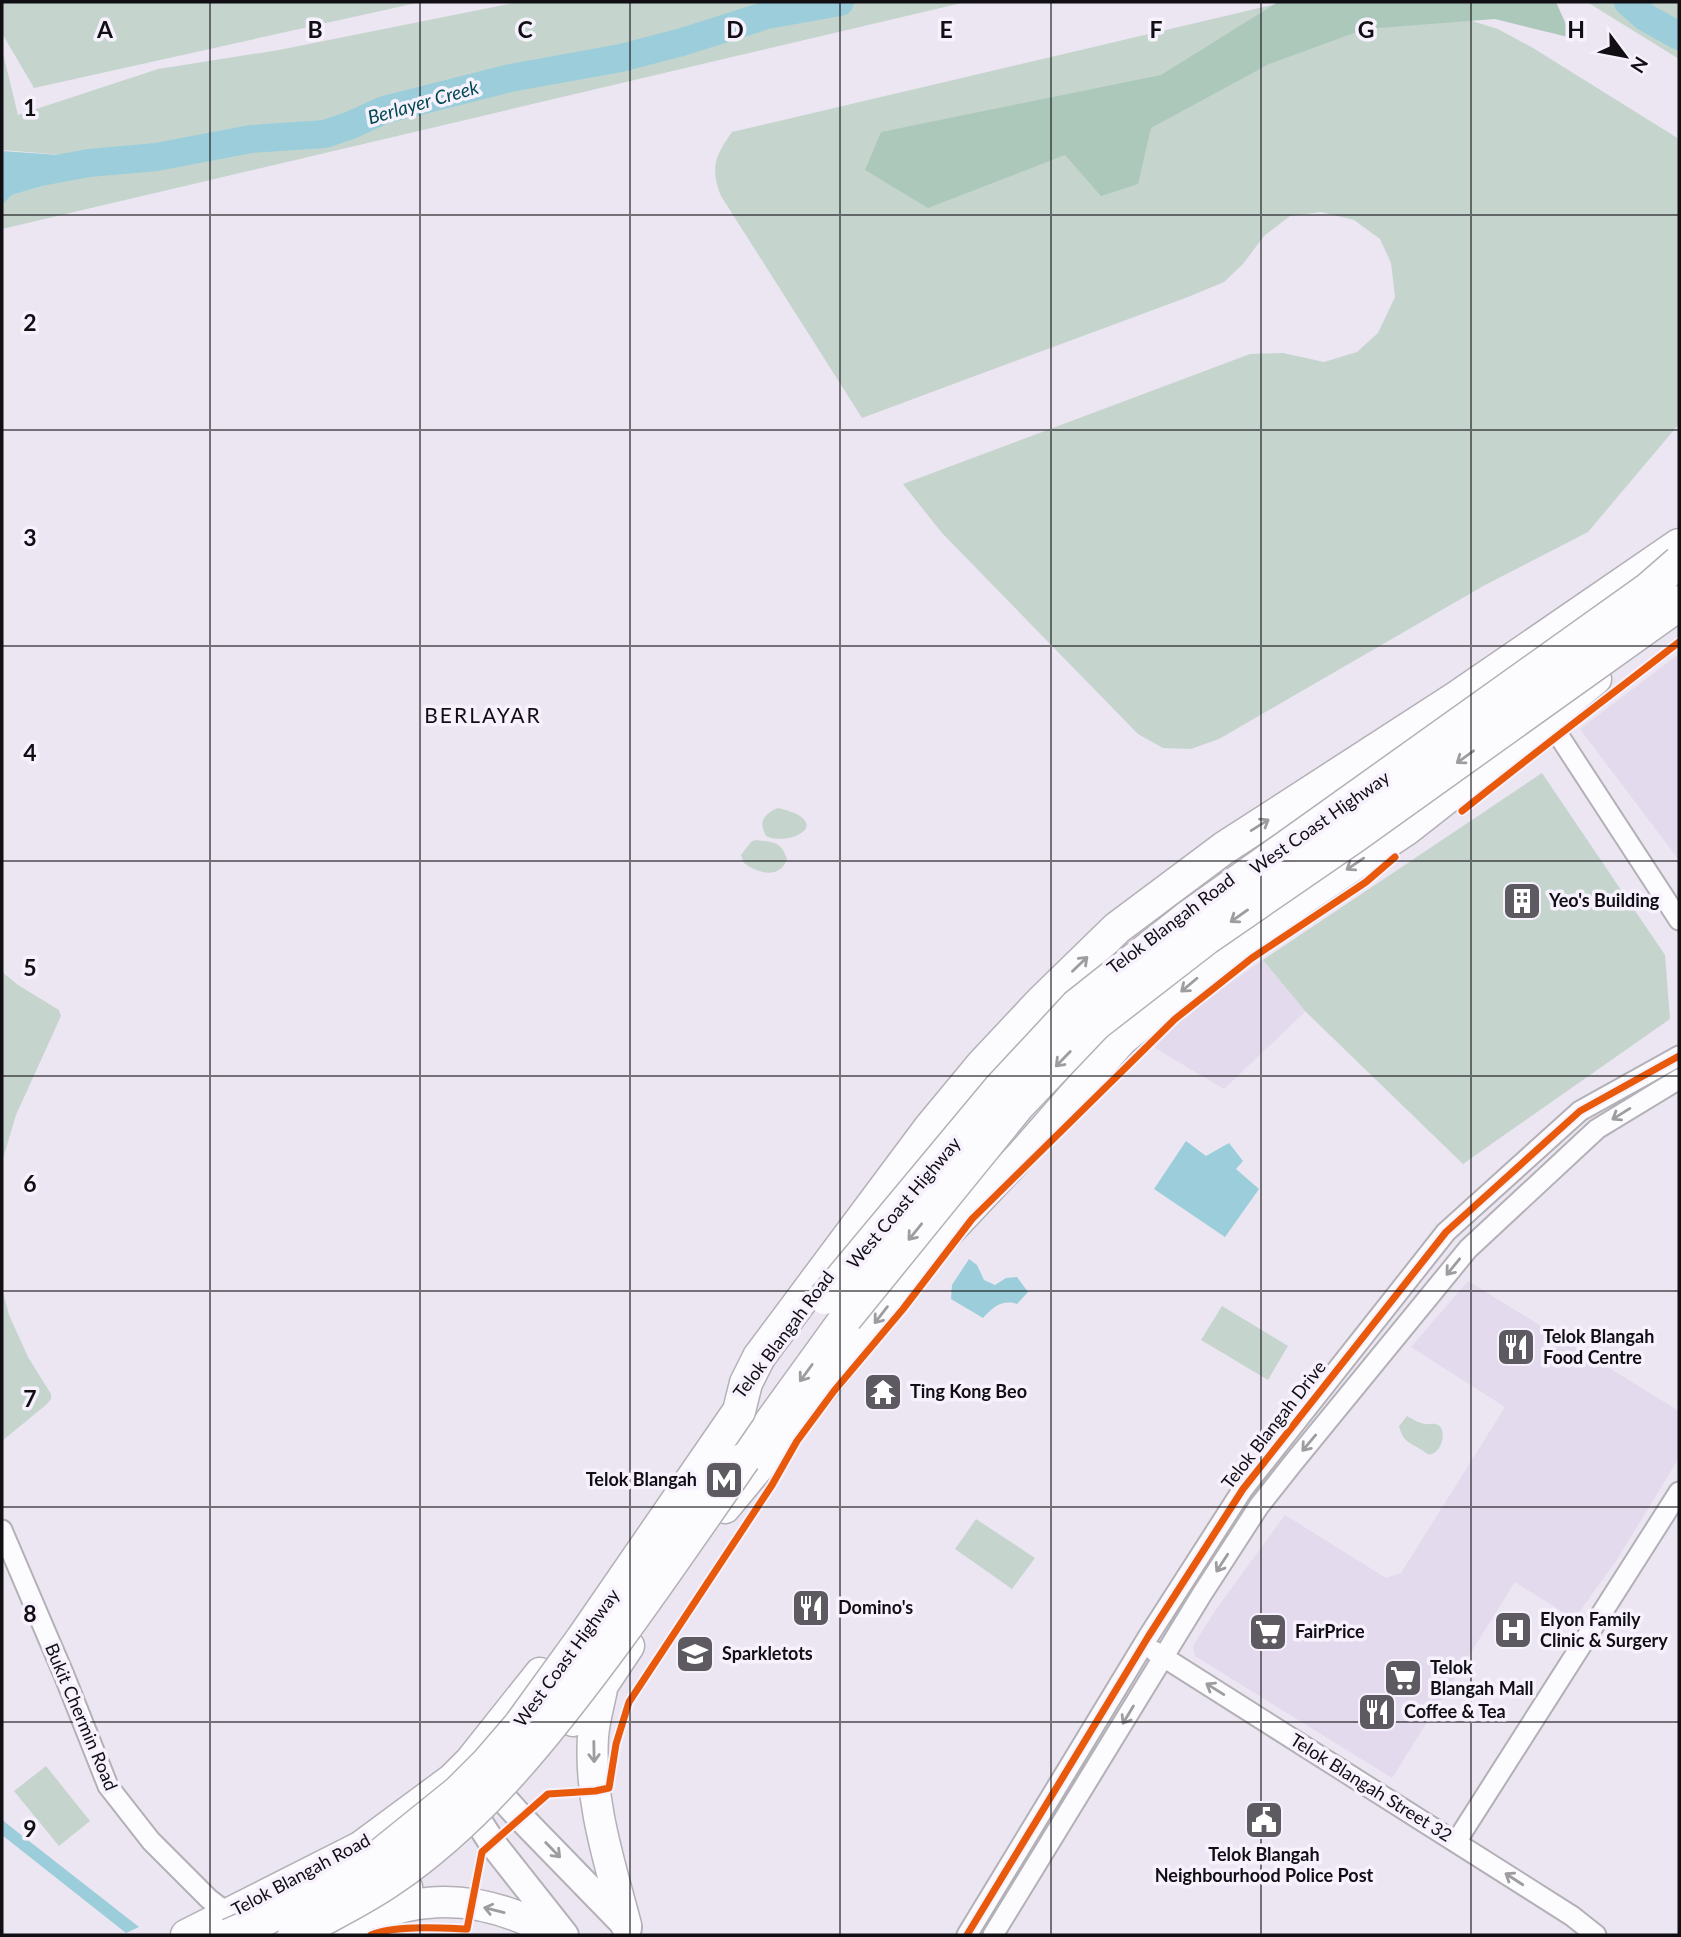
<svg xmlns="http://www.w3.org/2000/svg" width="1681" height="1937" font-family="Lato,sans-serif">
<rect width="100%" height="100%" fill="#ebe6f1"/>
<path fill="#e3daed" d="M 1679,654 L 1679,860 L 1580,729 Z
M 1263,960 L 1306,1011 L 1224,1089 L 1145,1042 Z
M 1468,1281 L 1679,1411 L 1679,1458 L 1616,1561 L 1574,1619 L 1515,1582 L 1392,1778 L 1195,1656 L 1193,1646 L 1217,1608 L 1285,1515 L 1386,1578 L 1401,1573 L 1505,1407 L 1411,1347 Z"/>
<path fill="#c5d5ce" d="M 2,2 L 421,2 L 34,88 L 3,35 Z
M 519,2 L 966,2 L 2,229 L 2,205 L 12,195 L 88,172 L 87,157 L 2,150 L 2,49 L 18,115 L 158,69 L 279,50 Z
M 1285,2 L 1383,2 L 1433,9 L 1498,29 L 1533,48 L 1679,139 L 1679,424 L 1588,532 L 1485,585 L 1219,739 L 1191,749 L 1163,748 L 1138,734 L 942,533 L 903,484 L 1250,354 L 1283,353 L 1324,362 L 1357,352 L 1378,333 L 1395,297 L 1391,263 L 1380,239 L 1354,220 L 1321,212 L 1290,216 L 1264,236 L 1243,264 L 1224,282 L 1188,297 L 862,418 L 721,196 C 710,168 715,156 732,132 Z
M 1587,2 L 1679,2 L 1679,59 Z
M 1542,773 L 1665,955 L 1670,1019 L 1463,1164 L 1306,1012 L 1263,960 Z
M 778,808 C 785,810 794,812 800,816 C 822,831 783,845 766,836 C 758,821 764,814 778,808 Z
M 755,840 C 773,842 781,841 787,859 C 780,880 757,873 744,863 L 741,855 L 751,842 Z
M 2,972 L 18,985 L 59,1010 L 61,1016 L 16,1115 L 2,1162 Z
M 2,1289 L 9,1315 L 28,1357 L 51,1394 L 51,1399 L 47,1404 L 2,1441 Z
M 1222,1306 L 1288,1346 L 1268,1380 L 1201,1340 Z
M 1407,1416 C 1412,1419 1420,1424 1427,1424 C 1432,1425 1432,1422 1438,1425 C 1447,1430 1442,1449 1434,1453 C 1428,1457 1425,1451 1420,1449 C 1407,1441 1403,1441 1399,1426 Z
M 976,1519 L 1035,1558 L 1012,1589 L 955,1549 Z
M 46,1766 L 90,1821 L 59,1846 L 14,1791 Z"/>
<path fill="#acc8bb" d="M 1278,2 L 1556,2 L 1572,38 L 1495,19 L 1365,29 L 1269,64 L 1151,128 L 1138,184 L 1101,196 L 1065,155 L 928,208 L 865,170 L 881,132 L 1161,75 Z"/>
<path fill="#9bceda" d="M 2,151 L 88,157 L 89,172 L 12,195 L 2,205 Z
M 1186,1141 L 1206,1156 L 1229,1143 L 1243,1161 L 1236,1169 L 1259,1189 L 1225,1237 L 1154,1189 Z
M 969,1259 L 977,1265 L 984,1280 L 995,1285 L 1006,1278 L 1017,1277 L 1028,1292 L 1017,1304 C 1002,1299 993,1307 983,1318 L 951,1299 L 952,1285 Z
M 2,1819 L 6,1823 L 139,1927 L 126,1933 L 2,1835 Z"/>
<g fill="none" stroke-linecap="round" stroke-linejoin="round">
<path stroke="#9bceda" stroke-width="28" d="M 1628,2 L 1645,17 L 1679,36
M 2,179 L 89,163 L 156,157 L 251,139 L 325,134 L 351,125 L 384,110 L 510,78 L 621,58 L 682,42 L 767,15 L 840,2"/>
<defs>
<path id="minor" d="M 1548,719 L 1679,920
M 2,1530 L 64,1675 L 108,1786 L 151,1841 L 209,1899 L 234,1918
M 1154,1651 L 1572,1916 L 1596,1935
M 1456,1842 L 1679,1492
M 967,1935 L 1148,1637 L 1243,1489 L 1446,1232 L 1580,1111 L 1679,1056
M 993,1935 L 1202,1594 L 1259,1506 L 1293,1463 L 1468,1249 L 1597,1129 L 1679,1079"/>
<path id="secondary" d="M 483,1776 L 521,1818 L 628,1928
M 462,1796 L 493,1844 L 565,1935"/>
<path id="primary" d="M 725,1508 L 787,1433 L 940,1241 L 1023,1153 L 1121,1041 L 1224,956 L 1302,900 L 1408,829 L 1548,719 L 1596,679
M 602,1689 C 599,1705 594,1721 593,1737 C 589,1801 610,1864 626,1925
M 573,1721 L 603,1685 L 629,1646
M 379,1914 C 394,1909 411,1904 427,1903 C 472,1898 518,1913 557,1935
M 186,1935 L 360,1847 L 452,1779 L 470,1761 L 540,1673
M 330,1935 L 359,1920 L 407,1887"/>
<path id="trunk" d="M 759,1357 L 929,1129 L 982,1065 L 1041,1002 L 1117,928 L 1224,848 L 1456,698 L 1679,545
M 744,1459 L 846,1318"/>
</defs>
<use href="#minor" stroke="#b3b0b7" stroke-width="23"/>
<use href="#secondary" stroke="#b3b0b7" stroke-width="30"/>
<use href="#primary" stroke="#b3b0b7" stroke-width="33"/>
<use href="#trunk" stroke="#b3b0b7" stroke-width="35"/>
<use href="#minor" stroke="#fcfbfd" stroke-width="19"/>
<use href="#secondary" stroke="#fcfbfd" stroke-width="26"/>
<use href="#primary" stroke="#fcfbfd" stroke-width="30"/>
<use href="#trunk" stroke="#fcfbfd" stroke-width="32"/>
<defs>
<path id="trunk-bridge" d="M 825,1298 L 999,1089 L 1077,1005 L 1188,917 L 1648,589 L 1679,562
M 846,1318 L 1018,1106 L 1096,1024 L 1207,938 L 1355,836 L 1667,613 L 1679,602
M 229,1935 L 266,1919 L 375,1859 L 458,1792 L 488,1762 L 519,1726 L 582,1639 L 739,1411 L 746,1383 L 759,1357
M 294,1935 C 326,1917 361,1901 391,1880 C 482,1818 551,1729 616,1641 C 660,1581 702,1520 744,1459"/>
</defs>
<use href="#trunk-bridge" stroke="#b3b0b7" stroke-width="35" stroke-linecap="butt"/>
<use href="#trunk-bridge" stroke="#fcfbfd" stroke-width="32"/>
<defs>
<path id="cycleway" d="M 1462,811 C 1533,754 1607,698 1679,642
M 371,1935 C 395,1925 441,1928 467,1929 L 482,1852 L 548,1794 L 595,1791 L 609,1788 L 616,1744 L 629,1702 L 772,1485 L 797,1441 L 834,1391 L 903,1309 L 972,1219 L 1175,1019 L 1252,958 L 1366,882 L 1395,857
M 967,1935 L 1148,1637 L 1243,1489 L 1446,1232 L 1580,1111 L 1679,1056"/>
</defs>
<use href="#cycleway" stroke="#f6f1fd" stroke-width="11"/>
<use href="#cycleway" stroke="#e8590c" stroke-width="7"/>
</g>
<defs><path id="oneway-shaft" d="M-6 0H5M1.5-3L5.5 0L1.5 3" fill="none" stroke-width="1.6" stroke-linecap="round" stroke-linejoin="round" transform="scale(1.75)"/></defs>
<g stroke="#9e9ca0">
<use href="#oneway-shaft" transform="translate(1465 757) rotate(144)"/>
<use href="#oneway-shaft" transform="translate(1260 825) rotate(-32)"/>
<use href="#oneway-shaft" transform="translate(1355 864) rotate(146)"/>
<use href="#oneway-shaft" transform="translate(1239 916) rotate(145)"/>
<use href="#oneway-shaft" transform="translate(1080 964) rotate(-44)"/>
<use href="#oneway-shaft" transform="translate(1189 985) rotate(140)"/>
<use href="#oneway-shaft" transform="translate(1063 1059) rotate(134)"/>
<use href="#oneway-shaft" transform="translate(1621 1114) rotate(148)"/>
<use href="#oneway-shaft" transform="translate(915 1232) rotate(129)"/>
<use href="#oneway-shaft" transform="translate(1453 1267) rotate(129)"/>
<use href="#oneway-shaft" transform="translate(881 1315) rotate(128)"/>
<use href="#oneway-shaft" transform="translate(806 1373) rotate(126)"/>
<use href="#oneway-shaft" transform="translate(1309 1443) rotate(130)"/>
<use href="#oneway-shaft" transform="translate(1222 1563) rotate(123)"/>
<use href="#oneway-shaft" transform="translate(1215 1689) rotate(-148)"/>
<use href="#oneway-shaft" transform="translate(1128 1715) rotate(121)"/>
<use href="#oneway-shaft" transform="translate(594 1752) rotate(89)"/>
<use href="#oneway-shaft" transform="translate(553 1850) rotate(46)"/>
<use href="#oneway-shaft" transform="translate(1514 1879) rotate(-147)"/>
<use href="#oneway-shaft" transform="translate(494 1910) rotate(-166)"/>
</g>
<path fill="none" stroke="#110e14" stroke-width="2" stroke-opacity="0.55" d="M 210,2 L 210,1935M 420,2 L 420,1935M 630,2 L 630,1935M 840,2 L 840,1935M 1051,2 L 1051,1935M 1261,2 L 1261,1935M 1471,2 L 1471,1935M 2,215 L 1679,215M 2,430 L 1679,430M 2,646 L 1679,646M 2,861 L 1679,861M 2,1076 L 1679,1076M 2,1291 L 1679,1291M 2,1507 L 1679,1507M 2,1722 L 1679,1722"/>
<defs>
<symbol id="building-square" viewBox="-11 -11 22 22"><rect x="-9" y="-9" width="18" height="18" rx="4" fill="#5d5a61" stroke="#f6f1fd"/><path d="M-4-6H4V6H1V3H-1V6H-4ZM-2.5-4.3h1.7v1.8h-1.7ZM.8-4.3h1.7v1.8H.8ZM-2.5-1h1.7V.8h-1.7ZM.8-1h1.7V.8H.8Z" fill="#fff"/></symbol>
<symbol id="restaurant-square" viewBox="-11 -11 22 22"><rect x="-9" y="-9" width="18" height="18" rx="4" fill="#5d5a61" stroke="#f6f1fd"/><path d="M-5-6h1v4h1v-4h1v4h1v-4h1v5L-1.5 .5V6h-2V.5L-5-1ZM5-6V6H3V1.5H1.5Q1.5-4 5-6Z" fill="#fff"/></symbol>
<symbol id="temple-square" viewBox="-11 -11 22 22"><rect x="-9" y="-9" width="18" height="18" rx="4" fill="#5d5a61" stroke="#f6f1fd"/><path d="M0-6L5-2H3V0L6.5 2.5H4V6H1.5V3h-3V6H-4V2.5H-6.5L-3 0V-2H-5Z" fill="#fff"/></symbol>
<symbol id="metro-square" viewBox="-11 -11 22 22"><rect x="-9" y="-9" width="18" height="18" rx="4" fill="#5d5a61" stroke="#f6f1fd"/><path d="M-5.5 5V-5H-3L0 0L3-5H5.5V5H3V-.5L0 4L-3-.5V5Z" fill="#fff"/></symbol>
<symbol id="hospital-square" viewBox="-11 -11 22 22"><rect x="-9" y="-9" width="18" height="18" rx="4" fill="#5d5a61" stroke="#f6f1fd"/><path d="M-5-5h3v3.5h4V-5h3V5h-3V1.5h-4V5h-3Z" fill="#fff"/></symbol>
<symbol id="supermarket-square" viewBox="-11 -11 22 22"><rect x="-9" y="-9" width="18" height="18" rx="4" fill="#5d5a61" stroke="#f6f1fd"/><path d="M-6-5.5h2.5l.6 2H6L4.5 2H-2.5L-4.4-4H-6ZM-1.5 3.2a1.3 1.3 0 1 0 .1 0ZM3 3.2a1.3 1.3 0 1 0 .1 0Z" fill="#fff"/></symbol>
<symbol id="school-square" viewBox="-11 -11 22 22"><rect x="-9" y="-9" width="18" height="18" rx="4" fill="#5d5a61" stroke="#f6f1fd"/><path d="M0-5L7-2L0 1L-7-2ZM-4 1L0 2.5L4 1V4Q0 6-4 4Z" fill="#fff"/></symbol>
<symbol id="civic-square" viewBox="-11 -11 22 22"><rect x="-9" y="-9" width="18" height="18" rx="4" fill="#5d5a61" stroke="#f6f1fd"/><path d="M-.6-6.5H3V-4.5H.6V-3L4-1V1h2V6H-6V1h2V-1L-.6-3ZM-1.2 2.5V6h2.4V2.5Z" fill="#fff"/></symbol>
</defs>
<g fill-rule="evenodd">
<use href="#building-square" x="1500" y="879" width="44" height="44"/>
<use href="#restaurant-square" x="1494" y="1325" width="44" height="44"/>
<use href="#temple-square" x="861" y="1370" width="44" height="44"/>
<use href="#metro-square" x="702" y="1458" width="44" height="44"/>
<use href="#restaurant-square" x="789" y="1586" width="44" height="44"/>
<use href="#hospital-square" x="1491" y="1608" width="44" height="44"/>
<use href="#supermarket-square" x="1246" y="1610" width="44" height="44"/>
<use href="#school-square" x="673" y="1632" width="44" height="44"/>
<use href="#supermarket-square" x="1381" y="1656" width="44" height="44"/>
<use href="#restaurant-square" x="1355" y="1690" width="44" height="44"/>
<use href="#civic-square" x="1242" y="1798" width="44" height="44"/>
</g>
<g text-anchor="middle" stroke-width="7" stroke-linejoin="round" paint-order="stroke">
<g font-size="18" fill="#110e14" stroke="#f6f1fd">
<text transform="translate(1320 823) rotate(-35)" y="6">West Coast Highway</text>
<text transform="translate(1171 924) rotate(-37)" y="6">Telok Blangah Road</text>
<text transform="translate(904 1203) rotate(-50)" y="6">West Coast Highway</text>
<text transform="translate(784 1335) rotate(-53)" y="6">Telok Blangah Road</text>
<text transform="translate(1274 1425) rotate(-52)" y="6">Telok Blangah Drive</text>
<text transform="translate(567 1658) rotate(-54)" y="6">West Coast Highway</text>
<text transform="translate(81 1717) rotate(67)" y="6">Bukit Chermin Road</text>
<text transform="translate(1371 1788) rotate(32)" y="6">Telok Blangah Street 32</text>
<text transform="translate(301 1875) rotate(-28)" y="6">Telok Blangah Road</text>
</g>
<g font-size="18" font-weight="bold" fill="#110e14" stroke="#f6f1fd" text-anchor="start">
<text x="1549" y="907">Yeo's Building</text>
<text x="1543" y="1343">Telok Blangah<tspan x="1543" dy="21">Food Centre</tspan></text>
<text x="910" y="1398">Ting Kong Beo</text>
<text x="697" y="1486" text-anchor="end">Telok Blangah</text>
<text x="838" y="1614">Domino's</text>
<text x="1540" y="1626">Elyon Family<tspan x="1540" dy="21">Clinic &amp; Surgery</tspan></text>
<text x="1295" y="1638">FairPrice</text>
<text x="722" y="1660">Sparkletots</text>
<text x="1430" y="1674">Telok<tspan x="1430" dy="21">Blangah Mall</tspan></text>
<text x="1404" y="1718">Coffee &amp; Tea</text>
<text x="1264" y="1861" text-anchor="middle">Telok Blangah<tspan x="1264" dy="21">Neighbourhood Police Post</tspan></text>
</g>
<g font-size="19" font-style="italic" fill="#014952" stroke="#f6f1fd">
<text transform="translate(423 102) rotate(-16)" y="7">Berlayer Creek</text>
</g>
<g font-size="21" letter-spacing="2" fill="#110e14" stroke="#f6f1fd">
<text x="483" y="723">BERLAYAR</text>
</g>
</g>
<g font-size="23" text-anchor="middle" font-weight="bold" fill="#110e14" stroke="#f6f1fd" stroke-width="7" stroke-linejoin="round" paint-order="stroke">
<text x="105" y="38">A</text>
<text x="315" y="38">B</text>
<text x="525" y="38">C</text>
<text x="735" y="38">D</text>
<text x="946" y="38">E</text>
<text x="1156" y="38">F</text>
<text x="1366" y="38">G</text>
<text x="1576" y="38">H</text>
<text x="30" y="116">1</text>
<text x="30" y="331">2</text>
<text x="30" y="546">3</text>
<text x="30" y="761">4</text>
<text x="30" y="976">5</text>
<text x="30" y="1192">6</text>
<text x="30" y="1407">7</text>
<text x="30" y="1622">8</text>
<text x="30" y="1837">9</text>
</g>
<rect width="1681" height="1937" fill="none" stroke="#110e14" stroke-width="7"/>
<g transform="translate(1625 56) rotate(122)" stroke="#f6f1fd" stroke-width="5" paint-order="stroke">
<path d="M0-5L12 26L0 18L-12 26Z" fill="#110e14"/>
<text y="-10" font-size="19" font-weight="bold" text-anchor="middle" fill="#110e14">N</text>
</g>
</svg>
